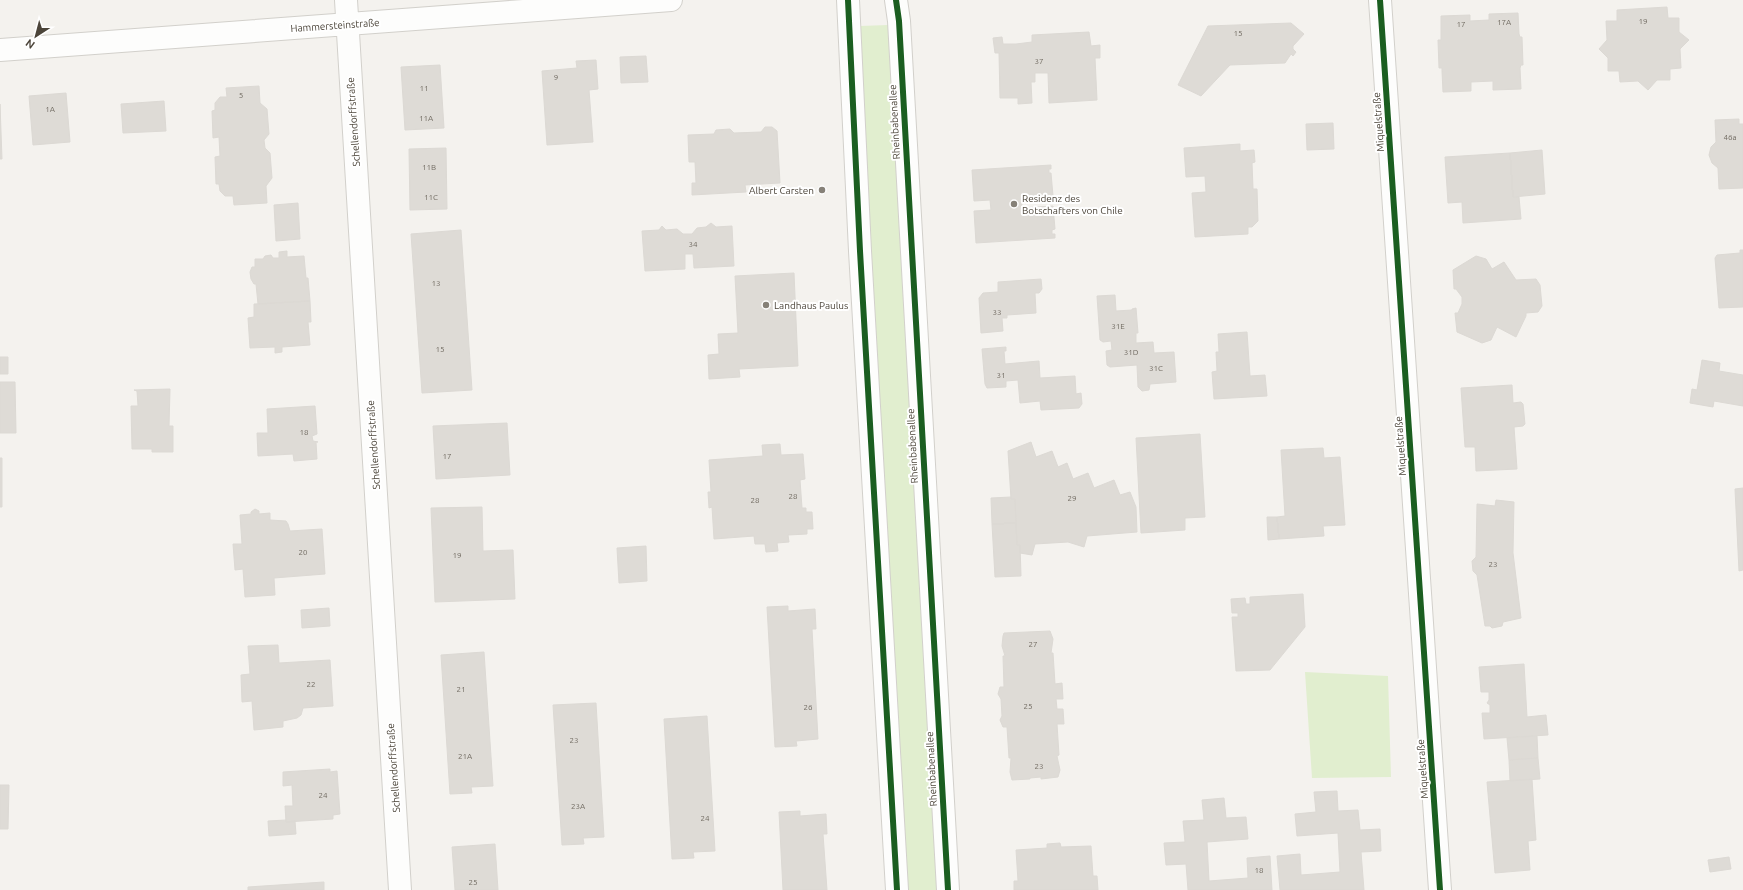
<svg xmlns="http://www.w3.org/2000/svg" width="1743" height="890" font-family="Ubuntu,sans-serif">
<rect width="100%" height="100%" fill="#f4f2ee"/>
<path fill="#e1eecf" d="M 888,25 L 938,890 L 907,890 L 861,90 L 860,26 Z
M 1305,672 L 1388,676 L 1391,777 L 1312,778 Z"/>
<path fill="#dedbd6" stroke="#dcd9d4" d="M 1667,7 L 1668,18 L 1679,18 L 1679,32 L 1689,40 L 1680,49 L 1681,68 L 1670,69 L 1670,80 L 1657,80 L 1648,90 L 1638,81 L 1620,82 L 1619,71 L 1608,71 L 1608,58 L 1599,49 L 1607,40 L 1606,21 L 1617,21 L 1617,10 Z
M 1518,13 L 1519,34 L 1520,37 L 1522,37 L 1523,65 L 1521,65 L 1520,68 L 1521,89 L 1493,90 L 1493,81 L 1471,82 L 1471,91 L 1443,92 L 1442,71 L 1442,68 L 1439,68 L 1438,40 L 1441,40 L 1441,16 L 1470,15 L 1470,21 L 1489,20 L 1489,14 Z
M 1291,23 L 1304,34 L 1293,46 L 1293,49 L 1296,52 L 1293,56 L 1291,54 L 1285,63 L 1230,65 L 1201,96 L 1178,85 L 1208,26 Z
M 1089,32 L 1091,46 L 1100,45 L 1100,58 L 1095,58 L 1097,100 L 1049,103 L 1048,73 L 1035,73 L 1035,82 L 1031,82 L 1032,103 L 1018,104 L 1018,98 L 1000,98 L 999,53 L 995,53 L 993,38 L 1002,37 L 1003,44 L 1016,44 L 1032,42 L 1032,35 Z
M 646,56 L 648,82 L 621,83 L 620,57 Z
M 596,60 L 598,89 L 589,90 L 593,142 L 547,145 L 542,71 L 577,68 L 576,61 Z
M 440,65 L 444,128 L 405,130 L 401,67 Z
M 259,86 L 260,103 L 267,109 L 269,134 L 264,140 L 265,148 L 270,153 L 272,178 L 266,186 L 267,203 L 234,205 L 233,196 L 225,196 L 220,191 L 219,184 L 216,184 L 215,157 L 220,156 L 219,137 L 213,138 L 212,111 L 215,110 L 215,103 L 220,97 L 227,97 L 226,88 Z
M 66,93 L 70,142 L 33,145 L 29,96 Z
M 164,101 L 166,131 L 123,133 L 121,104 Z
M 0,104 L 2,159 L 0,159 Z
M 1739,119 L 1739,124 L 1743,124 L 1743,188 L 1719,189 L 1718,168 L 1712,163 L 1709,155 L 1711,147 L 1716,142 L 1715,120 Z
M 1333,123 L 1334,149 L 1307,150 L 1306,124 Z
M 765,127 L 772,127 L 777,131 L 780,183 L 745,185 L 746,192 L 692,195 L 692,183 L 696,183 L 695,162 L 689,162 L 688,135 L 714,134 L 716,130 L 730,129 L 734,133 L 761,132 Z
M 1240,144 L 1240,151 L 1254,150 L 1255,162 L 1252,163 L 1253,189 L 1257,189 L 1258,221 L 1252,227 L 1248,227 L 1248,234 L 1195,237 L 1192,193 L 1206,192 L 1205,176 L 1186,177 L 1184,148 Z
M 446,148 L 447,209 L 410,210 L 409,149 Z
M 1542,150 L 1545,194 L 1513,197 L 1510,153 Z
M 1510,153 L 1513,197 L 1519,197 L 1521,219 L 1463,223 L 1462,202 L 1448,203 L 1445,157 Z
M 1051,165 L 1051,169 L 1049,169 L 1049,173 L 1051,173 L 1053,196 L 1022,197 L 1022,208 L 1053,206 L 1055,229 L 1052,230 L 1052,234 L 1055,234 L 1055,238 L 976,243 L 974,211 L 991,210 L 990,200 L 974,201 L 972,170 Z
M 298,203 L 300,239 L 276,241 L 274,205 Z
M 711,223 L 716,227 L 732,226 L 734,266 L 694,268 L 693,254 L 685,254 L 685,269 L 645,271 L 642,231 L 659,230 L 662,226 L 666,230 L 677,229 L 683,234 L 692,234 L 697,228 L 706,227 Z
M 461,230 L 472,390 L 422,393 L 411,234 Z
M 1740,250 L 1743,250 L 1743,307 L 1719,308 L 1715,258 L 1717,255 L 1740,253 Z
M 287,251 L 287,257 L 304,256 L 306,278 L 308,278 L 310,301 L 258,304 L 256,284 L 254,284 L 251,279 L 250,272 L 252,267 L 255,267 L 255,259 L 263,259 L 265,256 L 271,255 L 273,258 L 279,258 L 279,252 Z
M 1476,256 L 1486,259 L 1492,269 L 1504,262 L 1516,280 L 1536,279 L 1540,285 L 1542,306 L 1538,312 L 1526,313 L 1526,316 L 1516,337 L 1497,327 L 1491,340 L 1482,343 L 1457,332 L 1455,313 L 1458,313 L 1462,304 L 1462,297 L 1456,289 L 1454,289 L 1453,270 Z
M 794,273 L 798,366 L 739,369 L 740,377 L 709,379 L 708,355 L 719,354 L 718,334 L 738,333 L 735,276 Z
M 1041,279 L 1042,289 L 1039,293 L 1035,293 L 1036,313 L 1007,315 L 1007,318 L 1002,318 L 1003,331 L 981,333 L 979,298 L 983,293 L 998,292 L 998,282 Z
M 1115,295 L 1116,311 L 1132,310 L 1132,309 L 1136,308 L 1138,333 L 1136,333 L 1136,343 L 1153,342 L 1154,353 L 1174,352 L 1176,382 L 1150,384 L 1149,390 L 1142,391 L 1138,387 L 1137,365 L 1110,367 L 1107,365 L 1106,351 L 1112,350 L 1111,341 L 1103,342 L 1100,340 L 1097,296 Z
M 310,301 L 311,322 L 308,322 L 310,345 L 282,347 L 282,352 L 275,353 L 275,347 L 250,348 L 248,318 L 254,317 L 254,304 Z
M 1247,332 L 1250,376 L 1265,375 L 1267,396 L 1214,399 L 1212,372 L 1217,371 L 1216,352 L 1219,352 L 1218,334 Z
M 1006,347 L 1006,351 L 1004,351 L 1005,364 L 1039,361 L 1040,378 L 1075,376 L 1076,394 L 1081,393 L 1082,404 L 1079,408 L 1041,410 L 1040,401 L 1020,403 L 1018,380 L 1006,381 L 1006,387 L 987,388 L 985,384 L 982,349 Z
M 0,357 L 8,357 L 8,374 L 0,374 Z
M 1702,360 L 1720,363 L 1719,371 L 1743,375 L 1743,406 L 1714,401 L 1713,407 L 1690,403 L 1692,389 L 1697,390 Z
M 0,382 L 15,382 L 16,433 L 0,433 Z
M 1512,385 L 1513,403 L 1521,402 L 1523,404 L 1525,424 L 1523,426 L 1514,427 L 1517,469 L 1476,471 L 1475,447 L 1465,447 L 1461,388 Z
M 170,389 L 169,426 L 173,426 L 173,452 L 152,452 L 152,449 L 132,449 L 131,406 L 138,406 L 137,391 L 134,390 Z
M 315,406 L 317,434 L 312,436 L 313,441 L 318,442 L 316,442 L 317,459 L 294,461 L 293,454 L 258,456 L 257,433 L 268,433 L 267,409 Z
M 507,423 L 510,475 L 436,479 L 433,426 Z
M 1200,434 L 1205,517 L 1185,518 L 1185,530 L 1141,533 L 1136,438 Z
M 1031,442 L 1036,457 L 1052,451 L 1058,467 L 1067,463 L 1073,479 L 1088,473 L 1094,488 L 1114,480 L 1120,495 L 1130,492 L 1136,507 L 1137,532 L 1087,536 L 1084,547 L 1068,542 L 1035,544 L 1032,555 L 1020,553 L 1020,545 L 1017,545 L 1015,499 L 1011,499 L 1008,451 Z
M 780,444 L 781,455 L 803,454 L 805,479 L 800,480 L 802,508 L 806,508 L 806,512 L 812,512 L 813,529 L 807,529 L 807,534 L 788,535 L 789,542 L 777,543 L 778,551 L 766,552 L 765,544 L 755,544 L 754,536 L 714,539 L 712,507 L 709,508 L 708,492 L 711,492 L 709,460 L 763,456 L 762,445 Z
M 1323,448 L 1324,458 L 1340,457 L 1345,525 L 1323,526 L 1324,536 L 1279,539 L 1277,517 L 1285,516 L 1281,450 Z
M 0,458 L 2,458 L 2,507 L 0,507 Z
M 1743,488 L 1743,570 L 1739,571 L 1735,489 Z
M 1011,497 L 1011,499 L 1015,499 L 1016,523 L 992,524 L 991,498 Z
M 1496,500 L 1514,502 L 1513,553 L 1521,618 L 1503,622 L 1502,626 L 1492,628 L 1490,626 L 1485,626 L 1477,575 L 1473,571 L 1472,561 L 1476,557 L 1477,504 L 1495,506 Z
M 482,507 L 483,551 L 513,550 L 515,599 L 435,602 L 431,508 Z
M 255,509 L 259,511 L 259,514 L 270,513 L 270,520 L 286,521 L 288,524 L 290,531 L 322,529 L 325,574 L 274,578 L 275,595 L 245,597 L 243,569 L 235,570 L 233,544 L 242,544 L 240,515 L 251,514 L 251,512 Z
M 1267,517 L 1277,517 L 1279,539 L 1268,540 Z
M 1016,523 L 1017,545 L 1020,545 L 1021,576 L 995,577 L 992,524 Z
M 646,546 L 647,581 L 619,583 L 617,548 Z
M 1303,594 L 1305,627 L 1270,670 L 1236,671 L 1232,617 L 1238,617 L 1238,613 L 1232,613 L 1231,599 L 1245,598 L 1246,604 L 1250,604 L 1250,597 Z
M 788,606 L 788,611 L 815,609 L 816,629 L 812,629 L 818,739 L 796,741 L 797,746 L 775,747 L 767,607 Z
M 329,608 L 330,626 L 302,628 L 301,610 Z
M 1050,631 L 1053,639 L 1051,653 L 1053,653 L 1055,684 L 1062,683 L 1063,699 L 1056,699 L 1057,709 L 1063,709 L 1064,724 L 1057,724 L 1059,755 L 1057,756 L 1060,770 L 1058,777 L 1041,779 L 1041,777 L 1030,778 L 1030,779 L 1012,780 L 1010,772 L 1011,758 L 1009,758 L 1007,727 L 1003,727 L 1000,720 L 1002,716 L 1001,699 L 998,694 L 1000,687 L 1004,687 L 1003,656 L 1005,656 L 1002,646 L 1003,636 L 1004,633 Z
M 278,645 L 279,663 L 330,660 L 333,706 L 303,708 L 301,715 L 297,718 L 283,721 L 283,727 L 254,730 L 252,701 L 242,702 L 241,675 L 250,674 L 248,646 Z
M 484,652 L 493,786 L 471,787 L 472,793 L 450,794 L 441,655 Z
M 1524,664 L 1527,717 L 1546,715 L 1548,735 L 1484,739 L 1482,713 L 1490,713 L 1490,705 L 1487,703 L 1489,700 L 1489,692 L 1481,692 L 1479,667 Z
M 596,703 L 604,837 L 583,838 L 584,844 L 562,845 L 553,705 Z
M 707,716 L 715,851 L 693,852 L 694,858 L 672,859 L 664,719 Z
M 1537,736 L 1538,758 L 1509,760 L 1507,738 Z
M 1538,758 L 1540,779 L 1510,781 L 1509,760 Z
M 330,769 L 330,772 L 337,771 L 340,814 L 333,815 L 333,819 L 286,822 L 285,806 L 293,806 L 292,785 L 283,786 L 283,772 Z
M 1532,779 L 1536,840 L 1528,841 L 1530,870 L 1495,873 L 1487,782 Z
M 0,785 L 9,785 L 8,829 L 0,829 Z
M 1337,791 L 1338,811 L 1358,810 L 1360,830 L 1380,829 L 1381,851 L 1361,852 L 1364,890 L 1280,890 L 1277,856 L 1300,854 L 1301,875 L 1340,872 L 1338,833 L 1297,836 L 1295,814 L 1316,812 L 1314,792 Z
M 1224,798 L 1226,818 L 1246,817 L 1248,839 L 1207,842 L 1209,881 L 1248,878 L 1247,858 L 1270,856 L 1272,890 L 1188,890 L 1186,864 L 1166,865 L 1164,843 L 1185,842 L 1183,821 L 1204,820 L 1202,800 Z
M 800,811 L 800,816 L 826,814 L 827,834 L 823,834 L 827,890 L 783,890 L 779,812 Z
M 286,820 L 286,822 L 295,821 L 296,834 L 269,836 L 268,821 Z
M 1060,843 L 1061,847 L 1091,846 L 1093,876 L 1097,876 L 1098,890 L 1014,890 L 1014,881 L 1018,881 L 1016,850 L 1047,848 L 1047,844 Z
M 495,844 L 498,890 L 455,890 L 452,847 Z
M 1729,857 L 1731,869 L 1710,872 L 1708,860 Z
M 324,882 L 324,890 L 248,890 L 248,887 Z"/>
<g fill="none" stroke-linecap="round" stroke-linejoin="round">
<defs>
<path id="minor" d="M 346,0 L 400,890
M 1380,0 L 1440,890
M 0,50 L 671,0"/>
<path id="tertiary" d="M 848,0 L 860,251 L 897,890
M 896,0 L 899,21 L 948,890"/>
</defs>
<use href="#minor" stroke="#d2d0cb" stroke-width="24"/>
<use href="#tertiary" stroke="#d2d0cb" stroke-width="24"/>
<use href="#minor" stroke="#fdfdfc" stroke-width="22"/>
<use href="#tertiary" stroke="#fdfdfc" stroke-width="22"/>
<defs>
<path id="cycleway" d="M 848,0 L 860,251 L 897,890
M 896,0 L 899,21 L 948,890
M 1380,0 L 1440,890"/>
</defs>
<use href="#cycleway" stroke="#fff" stroke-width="8"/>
<use href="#cycleway" stroke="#1b5e20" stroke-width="6"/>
</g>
<g fill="#868178" stroke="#fff" stroke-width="1.5">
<circle cx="822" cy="190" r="4"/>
<circle cx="1014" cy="204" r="4"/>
<circle cx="766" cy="305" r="4"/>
</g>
<g text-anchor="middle" stroke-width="4" stroke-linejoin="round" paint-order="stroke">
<g font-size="8" fill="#706a61">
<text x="1643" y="24">19</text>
<text x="1504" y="25">17A</text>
<text x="1461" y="27">17</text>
<text x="1238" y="36">15</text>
<text x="1039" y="64">37</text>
<text x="556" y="80">9</text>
<text x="424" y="91">11</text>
<text x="241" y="98">5</text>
<text x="50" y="112">1A</text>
<text x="426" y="121">11A</text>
<text x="1730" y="140">46a</text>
<text x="429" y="170">11B</text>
<text x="431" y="200">11C</text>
<text x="693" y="247">34</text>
<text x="436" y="286">13</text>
<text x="997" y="315">33</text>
<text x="1118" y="329">31E</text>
<text x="440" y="352">15</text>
<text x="1131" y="355">31D</text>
<text x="1156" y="371">31C</text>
<text x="1001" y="378">31</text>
<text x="304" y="435">18</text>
<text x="447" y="459">17</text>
<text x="793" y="499">28</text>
<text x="1072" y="501">29</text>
<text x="755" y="503">28</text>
<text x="303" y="555">20</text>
<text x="457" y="558">19</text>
<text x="1493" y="567">23</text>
<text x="1033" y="647">27</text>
<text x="311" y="687">22</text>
<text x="461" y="692">21</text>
<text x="1028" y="709">25</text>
<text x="808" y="710">26</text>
<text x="574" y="743">23</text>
<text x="465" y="759">21A</text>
<text x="1039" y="769">23</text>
<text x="323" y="798">24</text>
<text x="578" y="809">23A</text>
<text x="705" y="821">24</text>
<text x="1259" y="873">18</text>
<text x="473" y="885">25</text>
</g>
<g font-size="10" fill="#4b4439" stroke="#fff">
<text transform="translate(335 25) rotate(-4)" y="4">Hammersteinstraße</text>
<text transform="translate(353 122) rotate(-94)" y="4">Schellendorffstraße</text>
<text transform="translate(894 122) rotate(-93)" y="4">Rheinbabenallee</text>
<text transform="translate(1378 122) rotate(-94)" y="4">Miquelstraße</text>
<text transform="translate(373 445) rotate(-94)" y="4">Schellendorffstraße</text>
<text transform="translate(912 446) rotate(-93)" y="4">Rheinbabenallee</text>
<text transform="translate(1400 446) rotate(-94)" y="4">Miquelstraße</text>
<text transform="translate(393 768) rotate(-94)" y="4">Schellendorffstraße</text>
<text transform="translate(931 769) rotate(-93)" y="4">Rheinbabenallee</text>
<text transform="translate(1422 769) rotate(-94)" y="4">Miquelstraße</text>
</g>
<g font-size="10" fill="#4b4439" stroke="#fff" text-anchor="start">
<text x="814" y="194" text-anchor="end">Albert Carsten</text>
<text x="1022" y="202">Residenz des<tspan x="1022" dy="12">Botschafters von Chile</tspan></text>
<text x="774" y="309">Landhaus Paulus</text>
</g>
</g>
<g transform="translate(36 36) rotate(216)" stroke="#ffffff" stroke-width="3" paint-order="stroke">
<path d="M0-3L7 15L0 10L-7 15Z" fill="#4b4439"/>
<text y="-6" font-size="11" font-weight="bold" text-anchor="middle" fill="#4b4439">N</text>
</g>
</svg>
